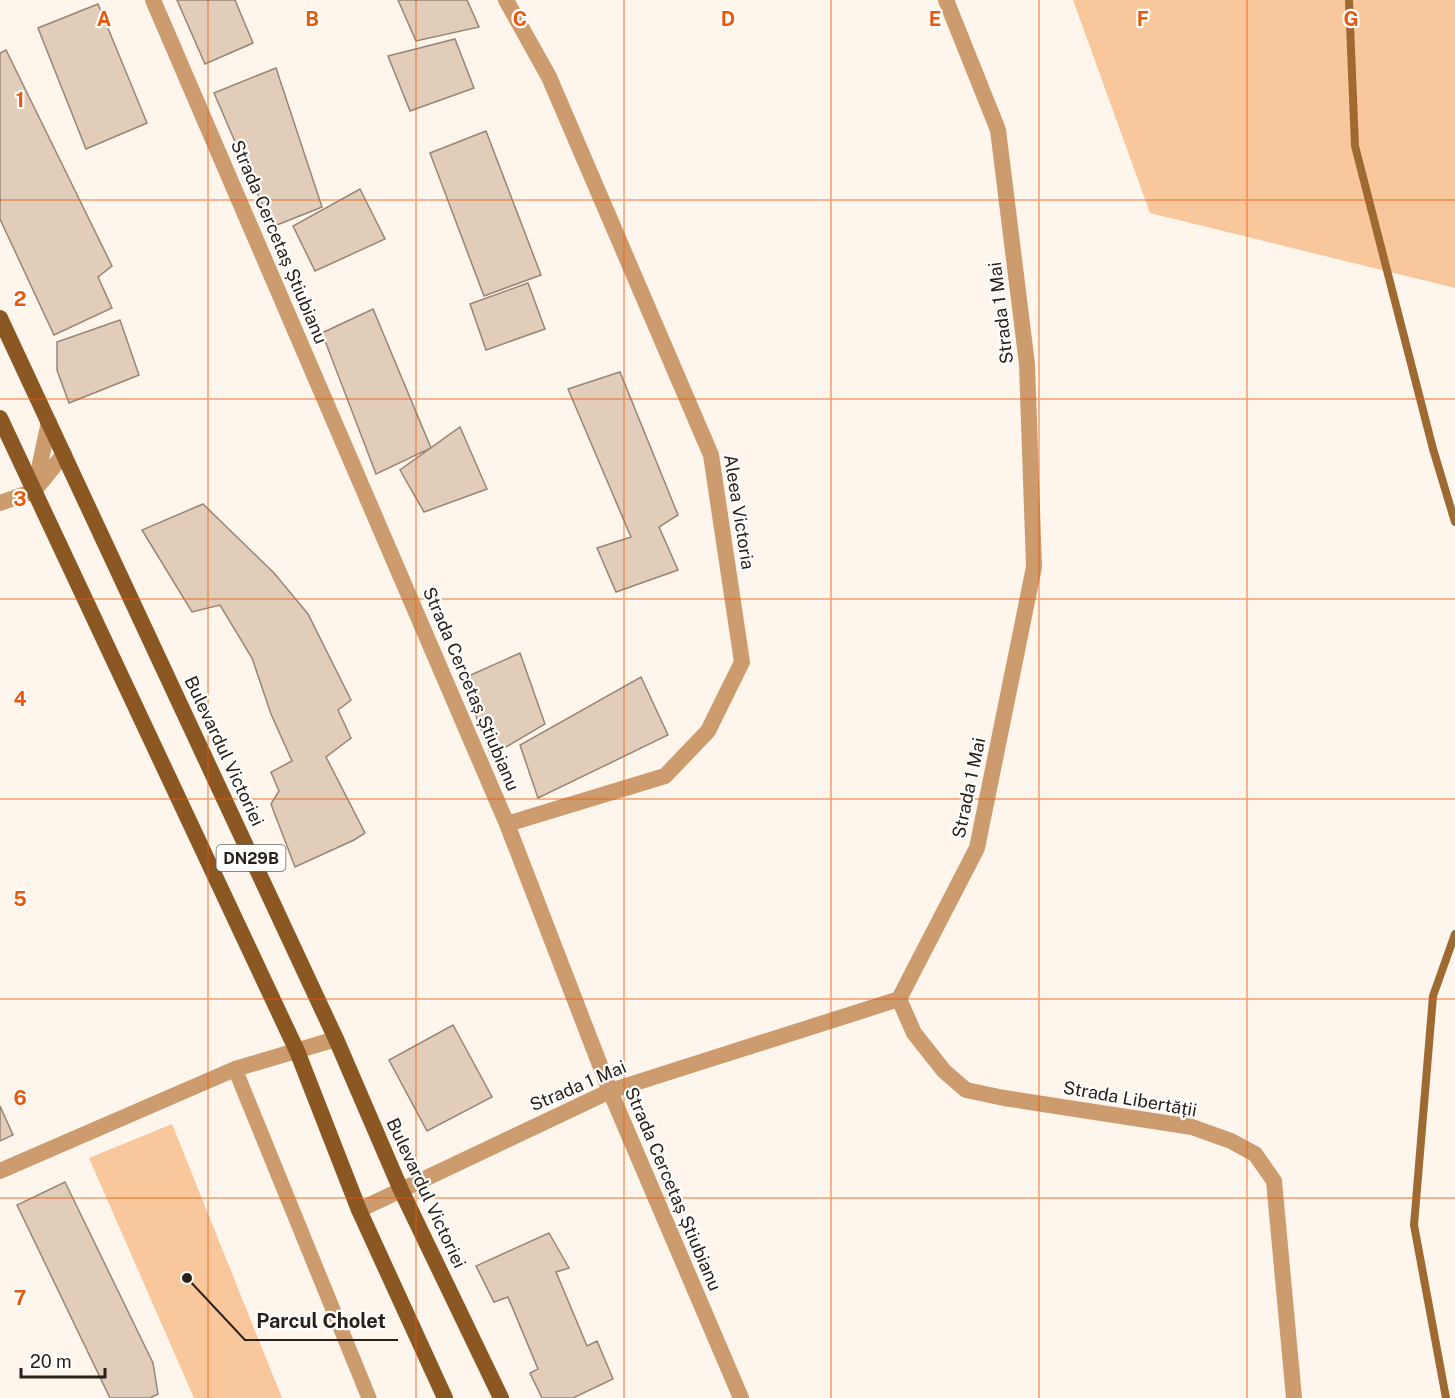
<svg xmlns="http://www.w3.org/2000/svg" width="1455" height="1398" font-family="'Public Sans',sans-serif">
<rect width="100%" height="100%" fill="#fef5ed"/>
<path fill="#f8c79b" d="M 1073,0 L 1455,0 L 1455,288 L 1150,213 Z
M 172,1124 L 282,1398 L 194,1398 L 89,1158 Z"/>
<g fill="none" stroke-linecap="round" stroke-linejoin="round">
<path stroke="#9f6932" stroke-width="8" d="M 1349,0 L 1355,146 L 1433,449 L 1455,522
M 1446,1398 L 1414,1225 L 1433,996 L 1455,934"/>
</g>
<path fill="#e2cdba" stroke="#988574" stroke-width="1.5" d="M 177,0 L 235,0 L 253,43 L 205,64 Z
M 398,0 L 467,0 L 479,27 L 416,41 Z
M 98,4 L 147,123 L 86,149 L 38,28 Z
M 455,39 L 474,88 L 410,111 L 388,56 Z
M 6,50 L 112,266 L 98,277 L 112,308 L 54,335 L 0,219 L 0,53 Z
M 276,68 L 322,207 L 272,227 L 214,93 Z
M 486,131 L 541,275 L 484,296 L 430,153 Z
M 360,189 L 385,239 L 315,271 L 293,226 Z
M 528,283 L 545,329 L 486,350 L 470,304 Z
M 373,309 L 431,448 L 376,474 L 322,333 Z
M 120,320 L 139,375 L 69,403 L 57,370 L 57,342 Z
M 620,372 L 678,515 L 659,527 L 678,570 L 616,592 L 597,548 L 631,537 L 568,389 Z
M 460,427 L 487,489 L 424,512 L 400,470 Z
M 203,504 L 274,573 L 308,614 L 351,700 L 338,710 L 351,738 L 326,757 L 365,833 L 354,840 L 295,867 L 271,804 L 279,791 L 271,772 L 292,761 L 271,714 L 252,658 L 220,605 L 192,612 L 142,530 Z
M 520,653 L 545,724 L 491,756 L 462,679 Z
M 641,677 L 668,735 L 538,798 L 520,745 Z
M 453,1025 L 492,1097 L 427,1131 L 389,1060 Z
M 0,1106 L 13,1135 L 0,1141 Z
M 65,1182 L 153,1363 L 158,1394 L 150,1398 L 110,1398 L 17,1205 Z
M 549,1233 L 569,1268 L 556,1272 L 587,1346 L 597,1341 L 613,1379 L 573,1398 L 542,1398 L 530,1373 L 538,1369 L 508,1297 L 494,1302 L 476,1266 Z"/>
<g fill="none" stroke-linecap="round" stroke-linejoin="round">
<path stroke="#cd9c6e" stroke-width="15" d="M 235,1069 L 369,1398"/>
<path stroke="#cd9c6e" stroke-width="16" d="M 153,0 L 507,824 L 610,1091 L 741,1398
M 506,0 L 549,77 L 711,455 L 742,662 L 708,731 L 665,776 L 507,824
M 35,487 L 49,422
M 0,503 L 34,491 L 64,454
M 899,999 L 914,1033 L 944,1071 L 966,1090 L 1004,1098 L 1192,1127 L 1231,1141 L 1255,1154 L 1274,1181 L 1294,1398
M 0,1171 L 235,1069 L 336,1039
M 359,1210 L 610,1091 L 899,999 L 977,848 L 1034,567 L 1027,364 L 998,130 L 946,0"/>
<path stroke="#8b5823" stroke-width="16" d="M 0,318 L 336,1039 L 401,1190 L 501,1398
M 0,418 L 297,1051 L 359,1210 L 445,1398"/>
</g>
<path fill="none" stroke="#e8590c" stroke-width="1.5" stroke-opacity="0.55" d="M 208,0 L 208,1398M 416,0 L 416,1398M 624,0 L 624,1398M 831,0 L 831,1398M 1039,0 L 1039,1398M 1247,0 L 1247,1398M 0,200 L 1455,200M 0,399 L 1455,399M 0,599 L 1455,599M 0,799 L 1455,799M 0,999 L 1455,999M 0,1198 L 1455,1198"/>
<g text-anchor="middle" stroke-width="4.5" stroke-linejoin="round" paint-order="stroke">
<rect fill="#fff" stroke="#68635e" stroke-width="1.5" x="216.5" y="845" width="69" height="26" rx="4.5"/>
<g font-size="16" font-weight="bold" fill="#282019">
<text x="251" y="864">DN29B</text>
</g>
<g font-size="18" fill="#282019" stroke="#fff">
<text transform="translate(279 242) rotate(67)" y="6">Strada Cercetaș Știubianu</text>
<text transform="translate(1001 313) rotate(-97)" y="6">Strada 1 Mai</text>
<text transform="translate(739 512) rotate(81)" y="6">Aleea Victoria</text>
<text transform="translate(471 689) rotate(67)" y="6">Strada Cercetaș Știubianu</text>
<text transform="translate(224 751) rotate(65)" y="6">Bulevardul Victoriei</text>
<text transform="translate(969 788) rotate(-78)" y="6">Strada 1 Mai</text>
<text transform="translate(578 1086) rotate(-23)" y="6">Strada 1 Mai</text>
<text transform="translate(1130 1099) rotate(10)" y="6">Strada Libertății</text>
<text transform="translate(673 1189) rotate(67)" y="6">Strada Cercetaș Știubianu</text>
<text transform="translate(426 1193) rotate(65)" y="6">Bulevardul Victoriei</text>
</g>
</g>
<g font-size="20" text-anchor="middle" font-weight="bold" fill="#e8590c" stroke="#fff" stroke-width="4.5" stroke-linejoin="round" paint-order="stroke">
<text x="104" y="26">A</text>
<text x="312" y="26">B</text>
<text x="520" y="26">C</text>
<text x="728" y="26">D</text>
<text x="935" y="26">E</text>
<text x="1143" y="26">F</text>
<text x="1351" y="26">G</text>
<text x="20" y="107">1</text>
<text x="20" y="306">2</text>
<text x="20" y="506">3</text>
<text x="20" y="706">4</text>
<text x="20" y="906">5</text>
<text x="20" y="1105">6</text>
<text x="20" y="1305">7</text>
</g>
<path fill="none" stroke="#282019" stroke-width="2" d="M187 1278L245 1340H398"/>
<circle fill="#282019" stroke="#fff" stroke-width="2" cx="187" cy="1278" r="6"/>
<g font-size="20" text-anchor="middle" font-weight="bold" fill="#282019" stroke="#fff" stroke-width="4.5" stroke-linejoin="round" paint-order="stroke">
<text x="321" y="1328">Parcul Cholet</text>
</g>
<path d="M21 1368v9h84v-9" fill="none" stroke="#282019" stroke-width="3"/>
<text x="30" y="1368" font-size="18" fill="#282019" stroke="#ffffff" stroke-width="4.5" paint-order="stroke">20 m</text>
</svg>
